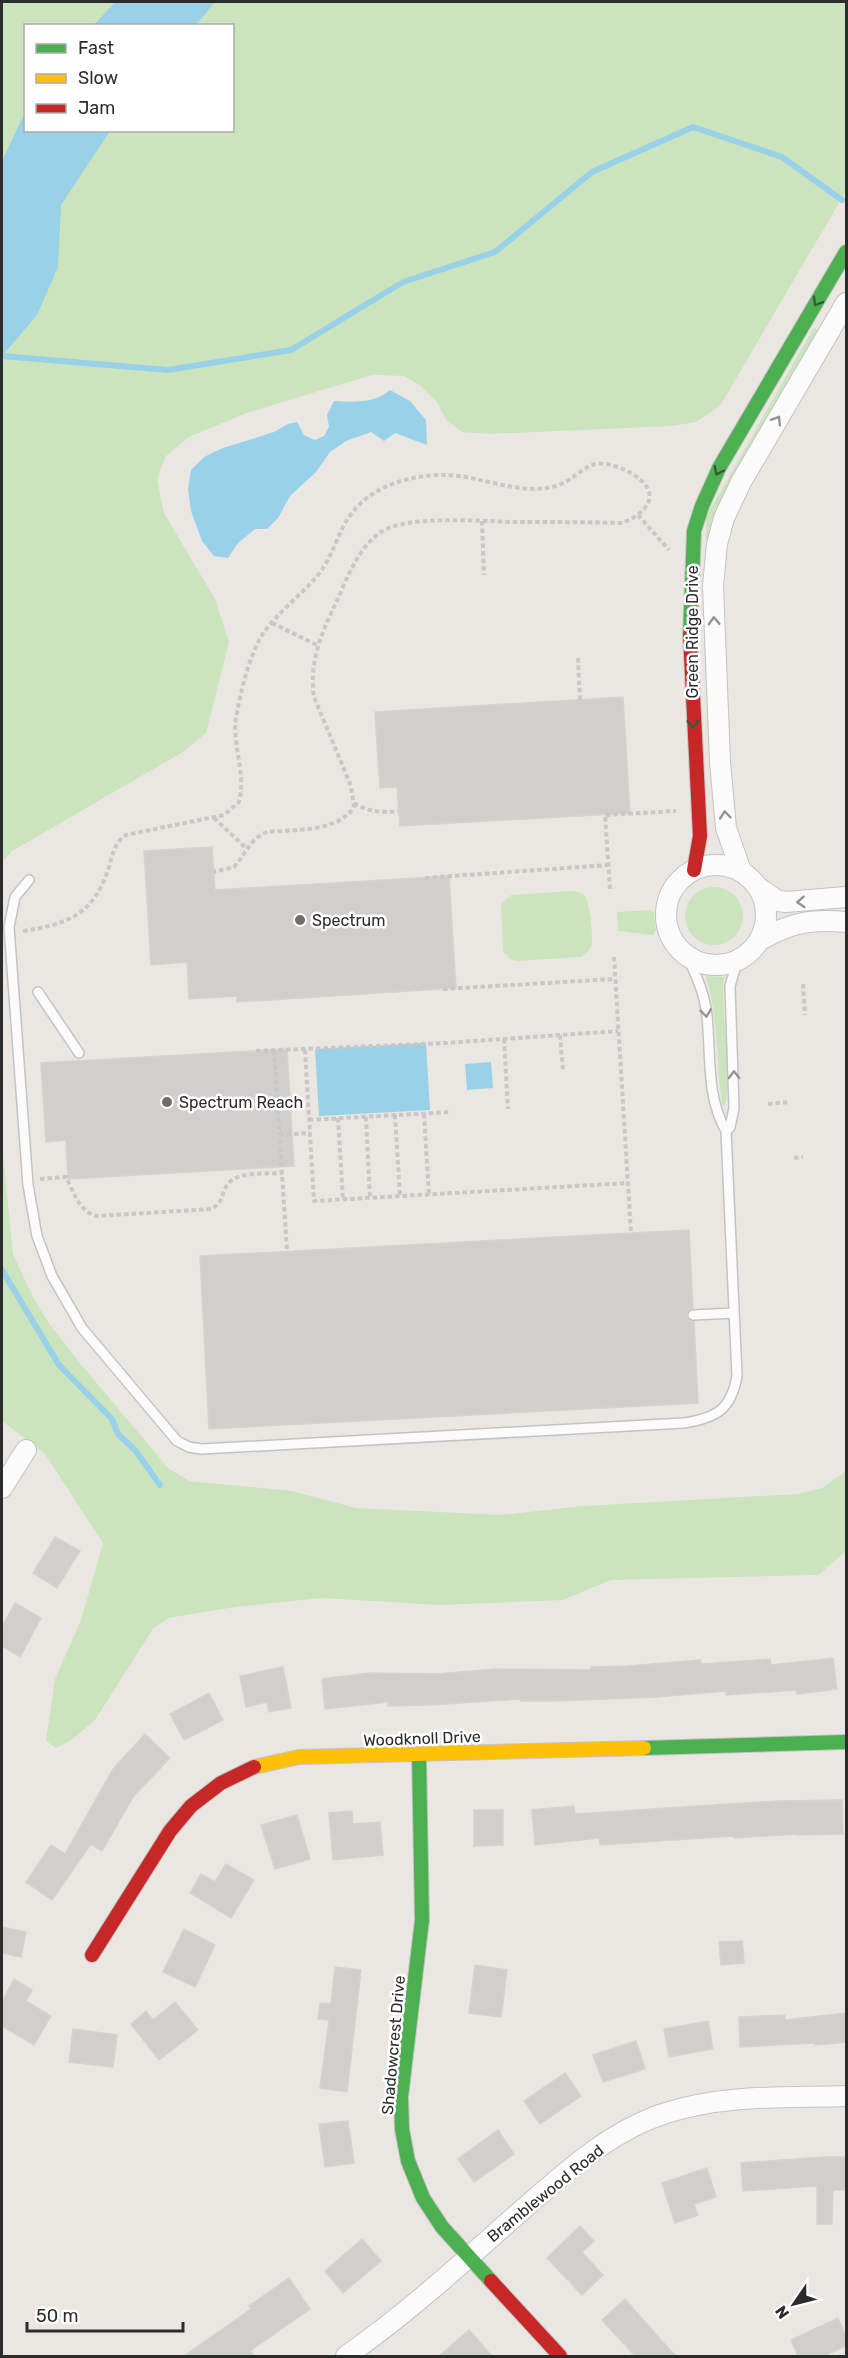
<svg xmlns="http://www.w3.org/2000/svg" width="848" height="2358" font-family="Rubik,sans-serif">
<rect width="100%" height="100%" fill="#eae7e3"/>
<path fill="#cce4bd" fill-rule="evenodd" d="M 2,2 L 846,2 L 846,191 L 720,406 L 696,422 L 672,426 L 490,434 L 462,432 L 446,420 L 437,402 L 418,384 L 404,376 L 372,375 L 247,413 L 189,437 L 166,456 L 157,479 L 164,513 L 215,599 L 229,642 L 206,733 L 183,752 L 12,851 L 2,862 ZM 26,26 L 232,26 L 232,130 L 26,130 Z
M 814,327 L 819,331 L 709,540 L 706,540 L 706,517 Z
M685 916a29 29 0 1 1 58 0a29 29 0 1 1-58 0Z
M 571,891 C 576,891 580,892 584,895 C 590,901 594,938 591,947 C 589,951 585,954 581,957 L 516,961 L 510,959 L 503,951 L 501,904 L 511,895 Z
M 650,910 L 654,913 L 656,930 L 653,935 L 618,931 L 617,912 Z
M 707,976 L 724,977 C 720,1020 733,1063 725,1106 L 722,1104 C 716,1062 719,1019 706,978 Z
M 2,1144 L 13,1254 L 31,1293 L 48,1322 L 79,1362 L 168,1468 L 189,1481 L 292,1491 L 356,1508 L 502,1515 L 583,1506 L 797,1494 L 822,1488 L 846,1471 L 846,1551 L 818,1575 L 611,1580 L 563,1600 L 440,1605 L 321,1598 L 235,1607 L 168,1618 L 153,1629 L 95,1720 L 73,1739 L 56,1748 L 46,1741 L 55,1679 L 81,1620 L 103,1543 L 45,1454 L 2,1421 Z"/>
<path fill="#99d1e9" d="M 115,2 L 215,2 L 196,25 L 94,25 Z
M 25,112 L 26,130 L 110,131 L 61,205 L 58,267 L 37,315 L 2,356 L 2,161 Z
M 390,390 L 410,401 L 426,420 L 427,445 L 395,433 L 384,441 L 371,432 L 346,441 L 330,452 L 316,472 L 290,496 L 278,518 L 267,529 L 255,529 L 237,544 L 228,558 L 214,556 L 202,541 L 191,511 L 188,489 L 191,470 L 204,457 L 223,448 L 274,432 L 288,424 L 297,422 L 304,435 L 315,440 L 324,436 L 329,427 L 327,415 L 334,401 C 354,402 373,404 390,390 Z
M 426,1043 L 430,1110 L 319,1116 L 315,1049 Z
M 491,1062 L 493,1088 L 467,1090 L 465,1064 Z"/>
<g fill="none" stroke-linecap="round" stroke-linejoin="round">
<path stroke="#99d1e9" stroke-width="6" d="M 2,356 L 168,370 L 291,350 L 403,282 L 495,252 L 592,172 L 693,127 L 782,157 L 842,200
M 2,1270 L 59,1365 L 112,1419 L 118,1434 L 135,1450 L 160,1485"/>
</g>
<path fill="#d1cfcc" stroke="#d5d3cf" stroke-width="1.5" d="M 623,697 L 630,813 L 400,826 L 397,787 L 380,788 L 375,712 Z
M 212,847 L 215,890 L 449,876 L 456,988 L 237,1002 L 237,996 L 189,999 L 187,962 L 151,965 L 144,851 Z
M 287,1049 L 294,1166 L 68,1179 L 66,1140 L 46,1142 L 41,1063 Z
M 689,1230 L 693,1308 L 687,1311 L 686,1316 L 689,1321 L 694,1322 L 698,1403 L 209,1429 L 200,1256 Z
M 55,1537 L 80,1551 L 57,1588 L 33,1573 Z
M 15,1603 L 41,1618 L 20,1657 L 2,1646 L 2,1627 Z
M 833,1658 L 837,1689 L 797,1694 L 796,1690 L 726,1695 L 726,1691 L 657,1697 L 556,1701 L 521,1701 L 521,1699 L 429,1705 L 388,1706 L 388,1702 L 325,1709 L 322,1679 L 370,1673 L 436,1674 L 497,1669 L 591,1670 L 591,1667 L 629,1666 L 700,1660 L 701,1664 L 770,1659 L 771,1665 Z
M 283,1667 L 291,1708 L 269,1712 L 267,1702 L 246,1707 L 240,1676 Z
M 209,1693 L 223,1720 L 184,1740 L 170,1714 Z
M 145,1734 L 170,1758 L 133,1797 L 102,1851 L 91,1844 L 52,1900 L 26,1882 L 51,1845 L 65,1854 L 113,1769 Z
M 842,1800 L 843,1834 L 797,1835 L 797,1834 L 734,1838 L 734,1836 L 600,1845 L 599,1838 L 535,1845 L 532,1810 L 574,1806 L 575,1814 L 777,1801 Z
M 474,1810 L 503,1810 L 503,1845 L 474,1846 Z
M 352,1811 L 353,1824 L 380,1822 L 383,1855 L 333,1860 L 329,1813 Z
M 297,1815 L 310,1859 L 275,1869 L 261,1825 Z
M 226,1864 L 254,1880 L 231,1918 L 190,1893 L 201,1874 L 215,1882 Z
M 2,1927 L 26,1932 L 21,1957 L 2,1953 Z
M 184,1929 L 215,1945 L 195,1987 L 163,1972 Z
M 742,1941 L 744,1963 L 721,1965 L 719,1942 Z
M 475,1965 L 507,1970 L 501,2017 L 469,2013 Z
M 335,1967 L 361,1970 L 347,2092 L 320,2088 L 329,2020 L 318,2019 L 320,2003 L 331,2004 Z
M 14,1979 L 32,1990 L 26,2001 L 51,2016 L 34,2045 L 2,2026 L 2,2002 Z
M 175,2002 L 198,2030 L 159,2060 L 131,2024 L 146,2011 L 153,2020 Z
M 846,2013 L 846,2042 L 815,2045 L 815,2043 L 740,2047 L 739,2017 L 785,2015 L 785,2020 Z
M 708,2021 L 713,2049 L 669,2057 L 664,2029 Z
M 73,2029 L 117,2035 L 113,2067 L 69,2062 Z
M 636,2041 L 645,2069 L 603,2082 L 593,2055 Z
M 565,2073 L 581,2096 L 540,2124 L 524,2101 Z
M 348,2121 L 354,2163 L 325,2167 L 319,2124 Z
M 498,2130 L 514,2154 L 474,2182 L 458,2159 Z
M 823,2157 L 846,2157 L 846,2190 L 833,2190 L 832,2224 L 817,2224 L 817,2186 L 743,2191 L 741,2163 Z
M 707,2168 L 716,2197 L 694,2204 L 698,2215 L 675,2223 L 662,2183 Z
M 580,2226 L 594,2241 L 582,2252 L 603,2275 L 582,2295 L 547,2258 Z
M 362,2239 L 381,2261 L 343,2293 L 325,2271 Z
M 289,2278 L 310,2309 L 250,2351 L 254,2356 L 184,2356 L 251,2309 L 249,2306 Z
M 625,2299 L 660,2339 L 676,2356 L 635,2356 L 602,2320 Z
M 838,2318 L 846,2336 L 846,2346 L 824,2356 L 798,2356 L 791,2340 Z
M 469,2330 L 492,2356 L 439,2356 Z"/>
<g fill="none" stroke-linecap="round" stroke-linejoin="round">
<defs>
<path id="lane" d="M 29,880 L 15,897 L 9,927 L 28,1185 L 37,1236 L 52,1276 L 82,1328 L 177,1441 L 189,1447 L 201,1449 L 684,1423 C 716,1418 731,1410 737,1376 L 726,1131 C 706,1097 711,1054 707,1016 C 705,995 697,977 688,958
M 38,992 L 79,1053
M 726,1131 L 730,1127 L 734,1108 L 730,986 L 737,962
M 693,1315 L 734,1313"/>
<path id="street" d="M666 915a50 50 0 1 1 100 0a50 50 0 1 1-100 0Z
M 741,871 L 726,828 L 720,762 L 713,586 L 717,544 L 724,518 L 741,482 L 846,303
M 759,888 L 778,901 L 786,902 L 846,897
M 762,939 C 793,922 812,919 846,922
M 2,1488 L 26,1450
M 346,2356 C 408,2313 464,2261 521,2211 C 565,2173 609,2131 666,2113 C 724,2094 786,2098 846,2096"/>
<path id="fast" d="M 690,635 L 694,531 L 702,506 L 719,468 L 846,252
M 644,1748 L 846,1742
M 419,1755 L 422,1920 L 401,2097 L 402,2129 L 408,2161 L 423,2198 L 442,2227 L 491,2281"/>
<path id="slow" d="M 254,1767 L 299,1757 L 644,1748"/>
<path id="jam" d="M 690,635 L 700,836 L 694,870
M 92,1955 L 170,1831 L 191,1806 L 221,1783 L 254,1767
M 491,2281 L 560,2356"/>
</defs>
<use href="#lane" stroke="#c4c3c3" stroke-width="12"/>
<use href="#street" stroke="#c4c3c3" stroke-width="22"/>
<use href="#fast" stroke="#c4c3c3" stroke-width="16"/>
<use href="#slow" stroke="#c4c3c3" stroke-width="16"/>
<use href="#jam" stroke="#c4c3c3" stroke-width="16"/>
<path stroke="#c8c8c7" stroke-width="4" stroke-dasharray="4.5 3" stroke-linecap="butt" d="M 638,515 L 669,550
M 482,521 L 484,575
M 272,623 L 317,645
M 578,658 L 580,700
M 354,803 C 368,812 382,813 398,811
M 214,818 L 246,848
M 425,878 L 608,865
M 610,889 L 605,815 L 676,811
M 23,931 C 69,924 94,914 109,867 C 113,854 114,843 126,835 L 224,815 L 239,802 C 247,772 230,742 237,712 C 242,687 249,657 262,635 C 277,612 301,596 318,575 C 329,562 335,543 343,527 C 362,490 401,476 441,475 C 483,474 530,503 569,480 C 578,474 586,466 596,464 C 612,461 645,476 649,492 C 653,507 633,520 621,523 C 585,522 548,522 512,522 C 480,521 406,515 381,532 C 358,547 346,581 335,605 C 321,634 309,663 314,697 L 351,786 L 354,807 C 337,833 294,829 267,832 C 249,839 246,854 234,867 L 214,872
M 614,957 L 631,1233
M 803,984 L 805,1015
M 443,989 L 615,979
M 560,1035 L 563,1070
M 504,1039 L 508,1109
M 274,1050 L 287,1251
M 305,1050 L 314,1201 L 628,1183
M 256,1051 L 446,1043 L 618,1031
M 768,1104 L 789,1102
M 424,1114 L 429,1195
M 395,1115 L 400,1196
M 366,1117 L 370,1198
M 338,1118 L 343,1200
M 309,1120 L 450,1112
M 279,1135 L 310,1133
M 794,1158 L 803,1157
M 40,1179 L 66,1177 C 73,1191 80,1213 97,1216 L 212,1209 C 223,1202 221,1195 227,1185 C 236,1171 267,1174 282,1173"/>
<use href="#lane" stroke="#fcfbfb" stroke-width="9"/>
<use href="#street" stroke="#fcfbfb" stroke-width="20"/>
<use href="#fast" stroke="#4caf50" stroke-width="14"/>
<use href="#slow" stroke="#ffc107" stroke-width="14"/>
<use href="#jam" stroke="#c62828" stroke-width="14"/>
</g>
<defs><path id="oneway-chevron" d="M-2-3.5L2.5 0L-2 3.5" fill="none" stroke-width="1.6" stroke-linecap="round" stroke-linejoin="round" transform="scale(1.5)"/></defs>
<g stroke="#375a39">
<use href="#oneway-chevron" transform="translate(817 302) rotate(120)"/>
<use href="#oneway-chevron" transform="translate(718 471) rotate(117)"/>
<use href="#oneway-chevron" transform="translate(693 724) rotate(88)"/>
</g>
<g stroke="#949494">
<use href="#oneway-chevron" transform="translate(777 420) rotate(-59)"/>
<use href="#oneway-chevron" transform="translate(714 621) rotate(-92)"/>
<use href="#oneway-chevron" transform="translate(725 815) rotate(-96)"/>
<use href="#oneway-chevron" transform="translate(801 902) rotate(176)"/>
<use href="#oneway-chevron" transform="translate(706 1013) rotate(83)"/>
<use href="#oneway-chevron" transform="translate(734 1075) rotate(-91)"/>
</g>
<g fill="#6e6d6c" stroke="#fff" stroke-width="2">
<circle cx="300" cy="920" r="6"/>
<circle cx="167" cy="1102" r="6"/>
</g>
<g text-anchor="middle" stroke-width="5" stroke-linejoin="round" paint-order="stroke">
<g font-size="16" fill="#2c2c2c" stroke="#fff">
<text transform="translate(692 632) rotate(-90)" y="6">Green Ridge Drive</text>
<text transform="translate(422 1738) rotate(-2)" y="6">Woodknoll Drive</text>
<text transform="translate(393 2045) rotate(-85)" y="6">Shadowcrest Drive</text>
<text transform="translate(545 2193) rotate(-39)" y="6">Bramblewood Road</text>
</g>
<g font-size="16" fill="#2c2c2c" stroke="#fff" text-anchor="start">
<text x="312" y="926">Spectrum</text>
<text x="179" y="1108">Spectrum Reach</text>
</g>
</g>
<rect width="848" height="2358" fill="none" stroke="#2c2c2c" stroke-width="6"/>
<rect x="24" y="24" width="210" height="108" fill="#ffffff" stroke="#ababab" stroke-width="1.5"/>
<rect x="36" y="44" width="30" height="9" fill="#4caf50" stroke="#ababab" stroke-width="1.5"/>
<text x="78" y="54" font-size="18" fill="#2c2c2c">Fast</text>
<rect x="36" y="74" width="30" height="9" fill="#ffc107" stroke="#ababab" stroke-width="1.5"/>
<text x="78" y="84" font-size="18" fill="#2c2c2c">Slow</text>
<rect x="36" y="104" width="30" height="9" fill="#c62828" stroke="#ababab" stroke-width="1.5"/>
<text x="78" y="114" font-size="18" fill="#2c2c2c">Jam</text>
<g transform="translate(794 2304) rotate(235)" stroke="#ffffff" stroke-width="4.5" paint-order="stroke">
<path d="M0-4.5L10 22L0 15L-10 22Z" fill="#2c2c2c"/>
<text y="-9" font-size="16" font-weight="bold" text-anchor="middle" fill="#2c2c2c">N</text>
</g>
<path d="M27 2322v9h156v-9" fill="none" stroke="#2c2c2c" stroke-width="3"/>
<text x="36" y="2322" font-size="18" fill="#2c2c2c" stroke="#ffffff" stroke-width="4.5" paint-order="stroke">50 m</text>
</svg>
